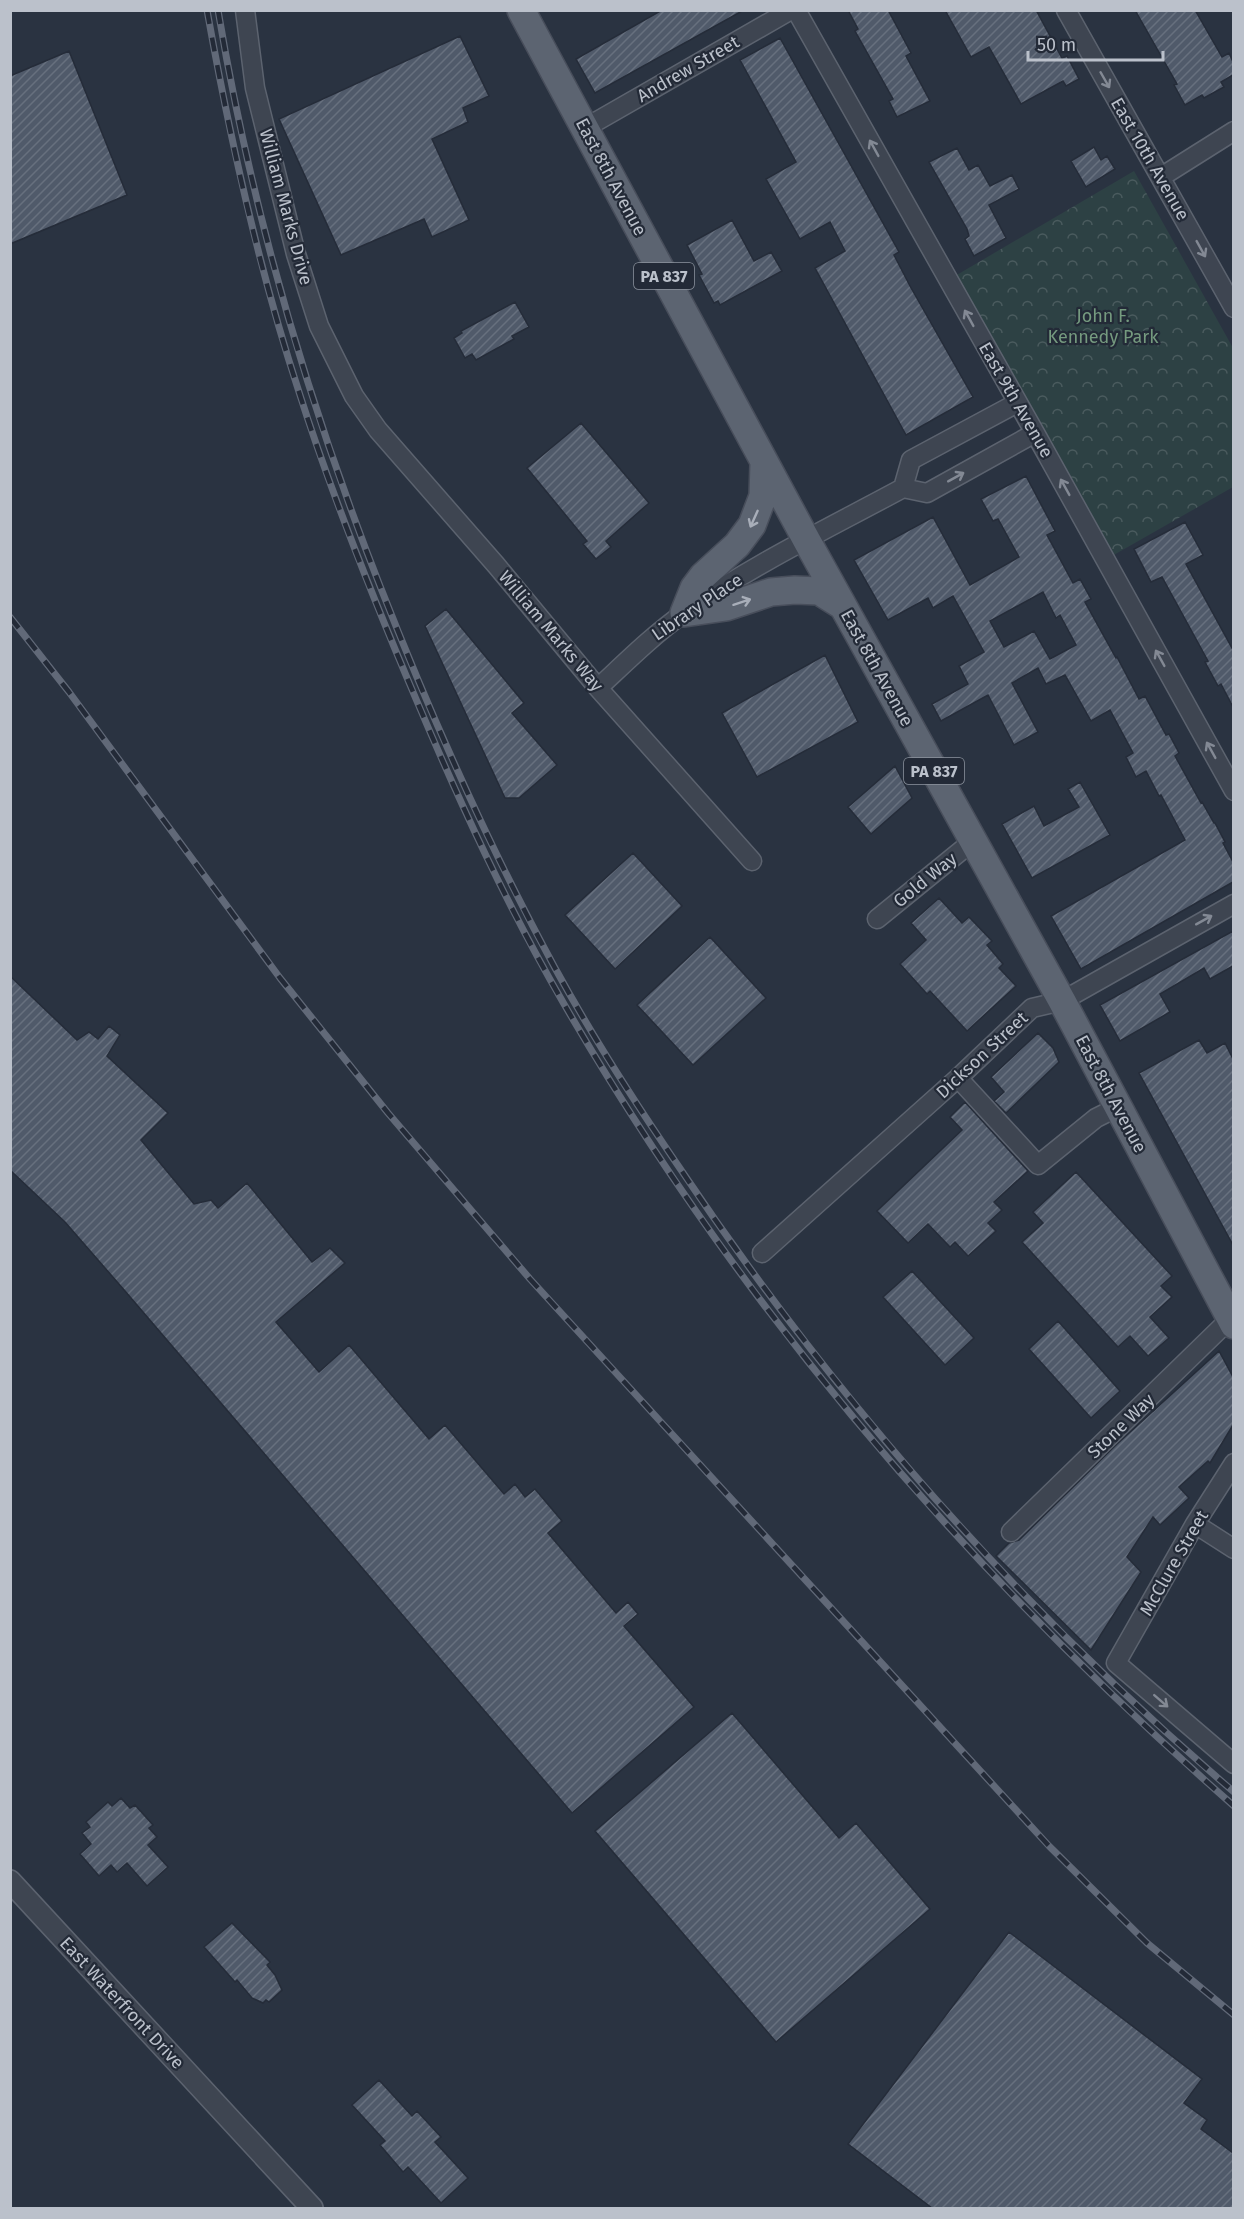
<svg xmlns="http://www.w3.org/2000/svg" width="1244" height="2219" font-family="'Fira Sans',sans-serif">
<defs>
<pattern id="park-crowns" width="20" height="18" patternUnits="userSpaceOnUse" patternTransform="scale(1.5)"><rect width="20" height="18" fill="#2d4144"/><path d="M2 6a3 3 0 1 1 6 0M12 15a3 3 0 1 1 6 0" fill="none" stroke="#4a5b5e"/></pattern>
<pattern id="building-hatch" width="6" height="6" patternUnits="userSpaceOnUse" patternTransform="scale(1.5)"><rect width="6" height="6" fill="#505a6a"/><path d="M-1 1l2-2M0 6l6-6M5 7l2-2" fill="none" stroke="#67707e"/></pattern>
</defs>
<rect width="100%" height="100%" fill="#2a3341"/>
<path fill="url(#park-crowns)" d="M 1134,171 L 1233,348 L 1233,487 L 1112,556 L 955,276 Z"/>
<path fill="url(#building-hatch)" stroke="#252c39" stroke-width="1.5" fill-rule="evenodd" d="M 662,10 L 744,10 L 595,93 L 576,59 Z
M 848,10 L 888,10 L 911,53 L 906,56 L 930,101 L 897,117 L 889,101 L 893,99 L 855,31 L 858,29 Z
M 945,10 L 1036,10 L 1062,58 L 1067,56 L 1079,79 L 1066,86 L 1063,81 L 1021,104 L 989,47 L 971,57 Z
M 1135,10 L 1195,10 L 1222,57 L 1229,53 L 1233,62 L 1233,75 L 1221,82 L 1224,87 L 1204,98 L 1202,95 L 1185,105 L 1174,85 L 1177,84 Z
M 460,36 L 489,96 L 463,108 L 468,122 L 432,139 L 469,220 L 432,237 L 424,219 L 341,255 L 279,119 Z
M 780,38 L 899,252 L 894,255 L 910,286 L 973,397 L 906,435 L 815,268 L 845,251 L 830,222 L 800,239 L 766,179 L 796,162 L 740,60 Z
M 69,51 L 127,195 L 10,244 L 10,76 Z
M 1094,147 L 1101,160 L 1107,156 L 1115,169 L 1086,187 L 1071,161 Z
M 957,148 L 969,170 L 978,165 L 990,186 L 1012,175 L 1019,189 L 989,205 L 1006,238 L 974,256 L 965,239 L 969,236 L 967,229 L 929,162 Z
M 732,220 L 754,261 L 771,252 L 782,271 L 720,305 L 718,301 L 714,303 L 699,275 L 702,274 L 687,245 Z
M 515,302 L 529,327 L 512,336 L 514,339 L 476,360 L 472,354 L 465,358 L 454,338 L 462,333 L 461,331 Z
M 581,423 L 649,503 L 606,541 L 611,547 L 596,559 L 583,544 L 587,541 L 527,468 Z
M 1026,476 L 1055,531 L 1047,535 L 1073,583 L 1080,579 L 1091,599 L 1085,602 L 1116,658 L 1117,657 L 1139,699 L 1145,696 L 1166,735 L 1169,734 L 1179,753 L 1175,756 L 1201,803 L 1202,802 L 1214,823 L 1215,823 L 1225,842 L 1223,843 L 1233,862 L 1233,882 L 1081,969 L 1051,916 L 1185,840 L 1161,795 L 1159,796 L 1146,771 L 1136,777 L 1126,757 L 1133,753 L 1110,710 L 1091,721 L 1065,675 L 1046,684 L 1038,668 L 1012,683 L 1038,732 L 1014,745 L 988,695 L 941,721 L 932,704 L 968,684 L 959,666 L 984,652 L 953,596 L 933,608 L 928,598 L 888,620 L 854,560 L 933,517 L 970,585 L 1019,557 L 998,519 L 993,521 L 981,499 ZM 1043,592 L 1056,618 L 1060,615 L 1076,645 L 1050,659 L 1034,631 L 1004,647 L 990,621 Z
M 1185,522 L 1203,555 L 1186,564 L 1233,650 L 1233,707 L 1221,684 L 1218,686 L 1205,662 L 1208,661 L 1162,577 L 1151,582 L 1134,549 Z
M 446,609 L 524,703 L 512,713 L 557,765 L 519,798 L 505,798 L 425,626 Z
M 825,655 L 858,722 L 757,777 L 722,713 Z
M 895,766 L 912,798 L 871,834 L 848,807 Z
M 1080,782 L 1110,835 L 1032,878 L 1002,824 L 1034,806 L 1044,826 L 1079,807 L 1068,789 Z
M 633,853 L 682,906 L 615,969 L 565,915 Z
M 939,898 L 962,923 L 969,917 L 992,941 L 987,945 L 1003,964 L 999,968 L 1016,986 L 967,1031 L 930,991 L 927,994 L 900,964 L 926,940 L 911,923 Z
M 1233,931 L 1233,966 L 1210,979 L 1204,968 L 1160,994 L 1170,1012 L 1120,1041 L 1100,1005 Z
M 710,937 L 766,998 L 693,1065 L 637,1005 Z
M 10,976 L 77,1040 L 89,1032 L 98,1039 L 109,1026 L 120,1035 L 107,1056 L 168,1113 L 141,1140 L 194,1204 L 211,1200 L 218,1208 L 247,1183 L 312,1262 L 330,1248 L 345,1263 L 276,1322 L 319,1372 L 349,1345 L 429,1439 L 445,1425 L 504,1494 L 515,1484 L 525,1497 L 535,1489 L 562,1521 L 548,1533 L 616,1613 L 628,1602 L 638,1614 L 624,1626 L 694,1707 L 572,1813 L 125,1291 L 65,1222 L 10,1170 Z
M 1038,1033 L 1053,1048 L 1059,1062 L 1006,1113 L 994,1101 L 1004,1092 L 991,1077 Z
M 1199,1040 L 1207,1053 L 1225,1043 L 1233,1059 L 1233,1245 L 1139,1073 Z
M 965,1102 L 1028,1171 L 994,1202 L 1002,1210 L 988,1223 L 996,1231 L 968,1256 L 955,1242 L 950,1247 L 928,1224 L 908,1243 L 877,1211 L 962,1130 L 950,1117 Z
M 1076,1172 L 1172,1276 L 1161,1286 L 1172,1297 L 1150,1317 L 1169,1338 L 1148,1356 L 1130,1336 L 1118,1347 L 1022,1242 L 1043,1223 L 1033,1212 Z
M 912,1271 L 974,1338 L 945,1365 L 883,1297 Z
M 1058,1321 L 1120,1391 L 1091,1418 L 1029,1349 Z
M 1219,1351 L 1233,1377 L 1233,1425 L 1210,1463 L 1208,1461 L 1179,1487 L 1189,1498 L 1160,1525 L 1153,1517 L 1127,1557 L 1141,1572 L 1091,1650 L 996,1556 L 1009,1543 L 1019,1540 L 1117,1444 Z
M 732,1713 L 839,1838 L 856,1823 L 930,1909 L 776,2042 L 595,1831 Z
M 121,1798 L 130,1808 L 135,1805 L 153,1825 L 149,1828 L 157,1837 L 148,1845 L 168,1867 L 147,1886 L 127,1863 L 117,1872 L 111,1865 L 99,1876 L 80,1854 L 91,1844 L 82,1833 L 90,1827 L 86,1822 L 108,1802 L 112,1806 Z
M 232,1923 L 270,1962 L 267,1965 L 275,1975 L 282,1990 L 269,2002 L 266,2000 L 263,2003 L 252,1998 L 237,1980 L 235,1982 L 204,1947 Z
M 1009,1932 L 1202,2079 L 1184,2103 L 1207,2120 L 1201,2129 L 1233,2153 L 1233,2208 L 932,2208 L 848,2144 Z
M 379,2080 L 412,2116 L 417,2111 L 441,2137 L 435,2142 L 468,2178 L 441,2203 L 408,2167 L 403,2172 L 380,2145 L 385,2141 L 352,2105 Z"/>
<g fill="none" stroke-linecap="round" stroke-linejoin="round">
<defs>
<path id="minor" d="M 245,10 L 255,88 L 296,254 L 319,326 L 354,396 L 378,430 L 496,565 L 598,688 L 752,861
M 796,10 L 1035,433 L 1234,791
M 1066,10 L 1234,308
M 585,128 L 791,10
M 1161,177 L 1234,131
M 903,488 L 911,460 L 1017,403
M 598,688 C 626,662 653,635 684,613 C 752,565 829,528 903,488 L 927,493 L 1035,433
M 877,919 L 973,841
M 958,1078 L 1038,1165 L 1096,1118 L 1118,1107
M 762,1253 L 958,1078 L 1032,1008 L 1062,1001 L 1234,904
M 1234,1463 L 1195,1524 L 1116,1663 L 1234,1764
M 1195,1524 L 1234,1549
M 1011,1532 L 1230,1319"/>
<path id="tertiary" d="M 10,1881 L 312,2208"/>
<path id="primary" d="M 521,10 L 807,541 L 1062,1001 L 1234,1325
M 764,464 L 763,496 L 752,525 L 737,545 L 703,576 L 694,588 L 684,613 L 726,607 L 771,592 L 795,590 L 819,591 L 843,606"/>
</defs>
<use href="#minor" stroke="#5c636f" stroke-width="21"/>
<use href="#tertiary" stroke="#5c636f" stroke-width="24"/>
<use href="#primary" stroke="#484e5b" stroke-width="30"/>
<use href="#minor" stroke="#3e4551" stroke-width="18"/>
<use href="#tertiary" stroke="#3e4551" stroke-width="21"/>
<use href="#primary" stroke="#5c6471" stroke-width="27"/>
<defs>
<path id="rail" d="M 207,10 C 230,139 258,267 299,392 C 332,496 373,598 416,699 C 460,803 507,906 564,1004 C 740,1308 970,1575 1234,1806
M 218,10 C 251,208 307,400 380,586 C 431,716 488,845 555,968 C 592,1036 634,1101 677,1164 C 833,1397 1021,1610 1234,1792
M 10,617 L 69,692 L 280,978 L 388,1113 L 530,1279 L 1049,1846 L 1147,1943 L 1234,2015"/>
</defs>
<use href="#rail" stroke="#616978" stroke-width="7"/>
<use href="#rail" stroke="#232a37" stroke-width="4.5" stroke-dasharray="14" stroke-linecap="butt"/>
</g>
<defs><path id="oneway-shaft" d="M-6 0H5M1.5-3L5.5 0L1.5 3" fill="none" stroke-width="1.6" stroke-linecap="round" stroke-linejoin="round" transform="scale(1.5)"/></defs>
<g stroke="#838994">
<use href="#oneway-shaft" transform="translate(1105 80) rotate(60)"/>
<use href="#oneway-shaft" transform="translate(874 148) rotate(-119)"/>
<use href="#oneway-shaft" transform="translate(1201 249) rotate(61)"/>
<use href="#oneway-shaft" transform="translate(969 318) rotate(-119)"/>
<use href="#oneway-shaft" transform="translate(956 477) rotate(-29)"/>
<use href="#oneway-shaft" transform="translate(1065 487) rotate(-119)"/>
<use href="#oneway-shaft" transform="translate(1160 658) rotate(-119)"/>
<use href="#oneway-shaft" transform="translate(1211 750) rotate(-119)"/>
<use href="#oneway-shaft" transform="translate(1204 920) rotate(-29)"/>
<use href="#oneway-shaft" transform="translate(1161 1701) rotate(41)"/>
</g>
<g stroke="#a8aeb9">
<use href="#oneway-shaft" transform="translate(754 519) rotate(114)"/>
<use href="#oneway-shaft" transform="translate(742 602) rotate(-18)"/>
</g>
<g text-anchor="middle" stroke-width="4.5" stroke-linejoin="round" paint-order="stroke">
<g fill="#232a37" stroke="#8d949f" stroke-width="1.5">
<rect x="634" y="263" width="60" height="26" rx="4.5"/>
<rect x="904" y="758" width="60" height="26" rx="4.5"/>
</g>
<g font-size="16" font-weight="bold" fill="#bbc1cb">
<text x="664" y="282">PA 837</text>
<text x="934" y="777">PA 837</text>
</g>
<g font-size="18" fill="#bbc1cb" stroke="#232a37">
<text transform="translate(688 69) rotate(-30)" y="6">Andrew Street</text>
<text transform="translate(1150 159) rotate(60)" y="6">East 10th Avenue</text>
<text transform="translate(611 177) rotate(62)" y="6">East 8th Avenue</text>
<text transform="translate(286 207) rotate(75)" y="6">William Marks Drive</text>
<text transform="translate(1016 400) rotate(60)" y="6">East 9th Avenue</text>
<text transform="translate(697 607) rotate(-34)" y="6">Library Place</text>
<text transform="translate(551 631) rotate(50)" y="6">William Marks Way</text>
<text transform="translate(877 668) rotate(61)" y="6">East 8th Avenue</text>
<text transform="translate(925 880) rotate(-39)" y="6">Gold Way</text>
<text transform="translate(982 1055) rotate(-43)" y="6">Dickson Street</text>
<text transform="translate(1111 1094) rotate(62)" y="6">East 8th Avenue</text>
<text transform="translate(1121 1426) rotate(-44)" y="6">Stone Way</text>
<text transform="translate(1174 1563) rotate(-60)" y="6">McClure Street</text>
<text transform="translate(122 2003) rotate(47)" y="6">East Waterfront Drive</text>
</g>
<g font-size="18" fill="#759a7f" stroke="#232a37">
<text x="1103" y="322">John F.<tspan x="1103" dy="21">Kennedy Park</tspan></text>
</g>
</g>
<rect width="1244" height="2219" fill="none" stroke="#bbc1cb" stroke-width="24"/>
<path d="M1028 51v9h135v-9" fill="none" stroke="#bbc1cb" stroke-width="3"/>
<text x="1037" y="51" font-size="18" fill="#bbc1cb" stroke="#232a37" stroke-width="4.5" paint-order="stroke">50 m</text>
</svg>
